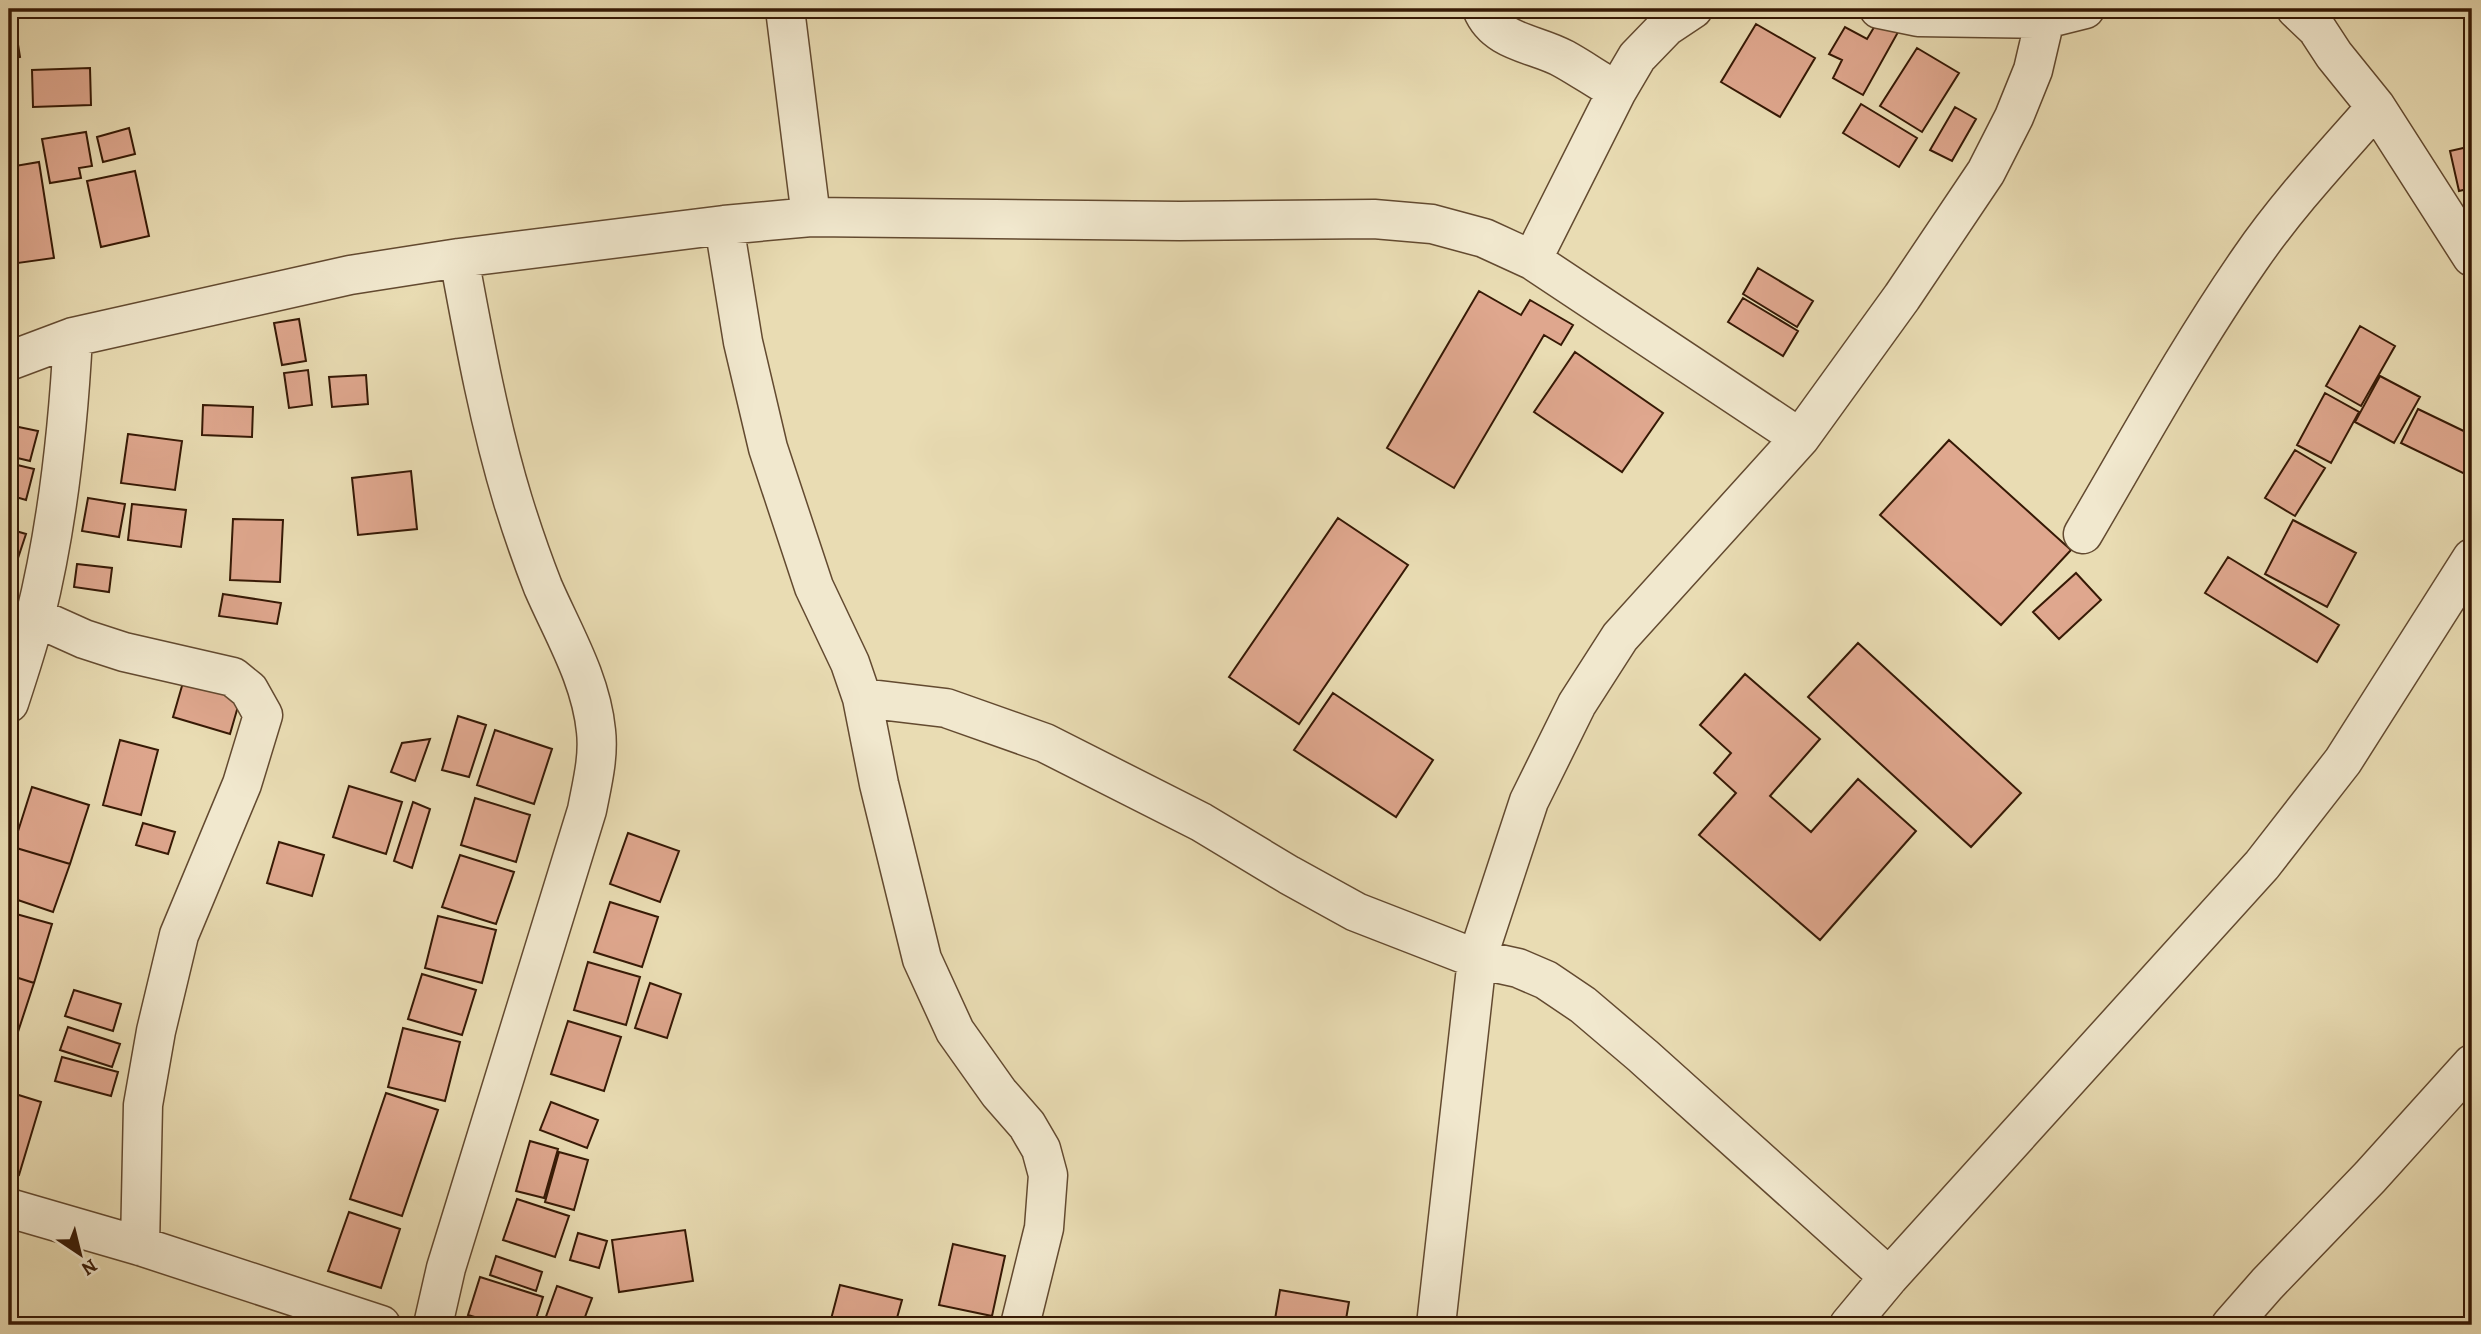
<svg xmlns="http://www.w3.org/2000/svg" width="2481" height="1334" font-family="Alegreya,serif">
<rect width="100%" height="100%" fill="#e9dcb3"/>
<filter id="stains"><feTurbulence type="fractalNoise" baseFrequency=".00286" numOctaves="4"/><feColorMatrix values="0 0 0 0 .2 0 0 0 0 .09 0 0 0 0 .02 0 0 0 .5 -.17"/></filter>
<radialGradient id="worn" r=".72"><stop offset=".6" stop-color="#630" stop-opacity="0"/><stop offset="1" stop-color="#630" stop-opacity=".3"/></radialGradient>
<path fill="#dfa78e" stroke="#361905" stroke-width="2" d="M 1882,14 L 1902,25 L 1863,95 L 1833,78 L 1842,60 L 1829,54 L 1845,27 L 1867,39 Z
M 1756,24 L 1815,58 L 1780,117 L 1721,82 Z
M 15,26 L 20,57 L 9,59 L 9,27 Z
M 1917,48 L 1959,73 L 1922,132 L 1880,106 Z
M 90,68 L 91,105 L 33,107 L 32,70 Z
M 1861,104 L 1917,138 L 1899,167 L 1843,133 Z
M 1955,107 L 1976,119 L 1952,161 L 1930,150 Z
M 129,128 L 135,154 L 103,162 L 97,137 Z
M 86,132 L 92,166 L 79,168 L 81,178 L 50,183 L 42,139 Z
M 2472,146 L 2472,188 L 2459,191 L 2450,151 Z
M 39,162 L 54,258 L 18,263 L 9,208 L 9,167 Z
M 135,171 L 149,236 L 101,247 L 87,181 Z
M 1758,268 L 1813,301 L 1797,327 L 1743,294 Z
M 1479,291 L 1521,315 L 1530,300 L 1573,325 L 1561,345 L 1544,335 L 1454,488 L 1387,448 Z
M 1743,298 L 1798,331 L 1783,356 L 1728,322 Z
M 299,319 L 306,361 L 282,365 L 274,323 Z
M 2360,326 L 2395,346 L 2361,406 L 2326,386 Z
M 1575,352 L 1663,413 L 1622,472 L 1534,412 Z
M 308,370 L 312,405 L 289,408 L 284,373 Z
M 366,375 L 368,404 L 332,407 L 329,377 Z
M 2380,376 L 2420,397 L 2394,443 L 2355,422 Z
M 2325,393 L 2359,412 L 2331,463 L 2297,445 Z
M 203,405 L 253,407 L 252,437 L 202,435 Z
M 2418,409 L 2472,435 L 2472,460 L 2465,474 L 2401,443 Z
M 9,425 L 38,431 L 30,461 L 9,456 Z
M 128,434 L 182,441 L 175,490 L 121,483 Z
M 1949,440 L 2071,550 L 2001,625 L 1880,515 Z
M 2295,450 L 2325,468 L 2295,516 L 2265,498 Z
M 9,463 L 34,469 L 26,500 L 9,495 Z
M 411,471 L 417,529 L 358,535 L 352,478 Z
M 88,498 L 125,504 L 119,537 L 82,531 Z
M 132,504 L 186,510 L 181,547 L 128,540 Z
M 1338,518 L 1408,565 L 1299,724 L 1229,677 Z
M 233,519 L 283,520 L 280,582 L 230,580 Z
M 2293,520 L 2356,553 L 2327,607 L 2265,574 Z
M 9,529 L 26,534 L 18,558 L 9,556 Z
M 2228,557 L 2339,625 L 2317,662 L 2205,593 Z
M 77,564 L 112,568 L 109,592 L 74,587 Z
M 2076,573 L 2101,600 L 2059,639 L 2033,612 Z
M 223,594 L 281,603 L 277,624 L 219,616 Z
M 1858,643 L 2021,793 L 1971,847 L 1808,697 Z
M 1745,674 L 1820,739 L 1770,796 L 1811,832 L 1858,779 L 1916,831 L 1820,940 L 1699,835 L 1736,793 L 1714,773 L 1731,753 L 1700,725 Z
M 184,679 L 241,696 L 230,734 L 173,717 Z
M 1333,693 L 1433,760 L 1396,817 L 1294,750 Z
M 458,716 L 486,725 L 469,777 L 442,770 Z
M 495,730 L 552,749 L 534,804 L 477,785 Z
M 430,739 L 415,781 L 391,772 L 402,743 Z
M 120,740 L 158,750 L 141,815 L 103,805 Z
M 349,786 L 402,802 L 386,854 L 333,837 Z
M 32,787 L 89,805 L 70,864 L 13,847 Z
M 475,798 L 530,815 L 516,862 L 461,845 Z
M 413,802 L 430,809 L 412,868 L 394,861 Z
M 143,823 L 175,832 L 168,854 L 136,845 Z
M 628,833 L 679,851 L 660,902 L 610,884 Z
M 279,842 L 324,855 L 312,896 L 267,883 Z
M 13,847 L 70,864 L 53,912 L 9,897 L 9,861 Z
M 460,855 L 514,872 L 496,924 L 442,907 Z
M 610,902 L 658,917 L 642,967 L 594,952 Z
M 9,912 L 52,924 L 34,983 L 9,975 Z
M 438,916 L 496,930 L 482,983 L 425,968 Z
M 588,962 L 640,977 L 626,1025 L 574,1010 Z
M 422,974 L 476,990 L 462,1035 L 408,1019 Z
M 9,975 L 34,983 L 16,1038 L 9,1035 Z
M 650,983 L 681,994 L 667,1038 L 635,1028 Z
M 74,990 L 121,1004 L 113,1031 L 65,1016 Z
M 568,1021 L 621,1037 L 604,1091 L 551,1074 Z
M 68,1027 L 120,1044 L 112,1067 L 60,1050 Z
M 403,1028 L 460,1042 L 445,1101 L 388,1087 Z
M 62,1057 L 118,1072 L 111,1096 L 55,1081 Z
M 9,1092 L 41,1102 L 19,1175 L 9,1172 Z
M 386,1093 L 438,1110 L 402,1216 L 350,1199 Z
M 551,1102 L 598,1120 L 587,1148 L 540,1130 Z
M 530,1141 L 558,1149 L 544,1198 L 516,1191 Z
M 559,1152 L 588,1160 L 574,1210 L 545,1202 Z
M 517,1199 L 569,1216 L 555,1257 L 503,1240 Z
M 349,1212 L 400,1229 L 381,1288 L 328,1271 Z
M 685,1230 L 693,1281 L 619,1292 L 612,1240 Z
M 578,1233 L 607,1241 L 599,1268 L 570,1260 Z
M 953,1244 L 1005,1256 L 992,1316 L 939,1305 Z
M 496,1256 L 542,1272 L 536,1291 L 490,1275 Z
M 480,1277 L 543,1297 L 534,1325 L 501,1325 L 468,1315 Z
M 840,1285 L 902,1300 L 895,1325 L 840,1325 L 830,1323 Z
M 557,1286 L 592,1298 L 582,1325 L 543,1325 Z
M 1280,1290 L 1349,1302 L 1345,1325 L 1274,1325 Z"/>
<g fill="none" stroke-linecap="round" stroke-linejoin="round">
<defs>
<path id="street" d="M 785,9 L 811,217
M 1482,9 C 1496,43 1535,43 1564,59 C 1582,69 1599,81 1617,91
M 1879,9 L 1918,17 L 2045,19 L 2085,9
M 2296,9 L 2317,29 L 2334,55 L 2376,107 L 2472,257
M 724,225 L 743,342 L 768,448 L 814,587 L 850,663 L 862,698 L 879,784 L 922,959 L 955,1031 L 999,1093 L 1027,1125 L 1041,1149 L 1048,1175 L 1044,1228 L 1020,1325
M 1532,260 L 1617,91 L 1637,57 L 1666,27 L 1693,9
M 9,361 L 73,337 L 350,275 L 459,258 L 724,225 L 811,217 L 1180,221 L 1374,219 L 1432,224 L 1484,238 L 1532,260 L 1800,438
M 2083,534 C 2137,442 2189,347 2250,259 C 2287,205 2333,156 2376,107
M 35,617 L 84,639 L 124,652 L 233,677 L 249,690 L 263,715 L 242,784 L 179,935 L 156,1031 L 143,1105 L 140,1246
M 862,698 L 946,708 L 1045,743 L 1201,822 L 1289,875 L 1356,912 L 1477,959 L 1518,968 L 1546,980 L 1583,1005 L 1643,1056 L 1889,1277
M 9,703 C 18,675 28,646 35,617 C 58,525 68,431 73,337
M 9,1208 L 140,1246 L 381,1325
M 433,1325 L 446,1268 L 587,810 C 592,784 599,757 596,731 C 591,679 563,633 543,587 C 532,559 522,530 513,501 C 489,422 474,339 459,258
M 1436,1325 L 1477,959 L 1529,801 L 1577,704 L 1620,637 L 1800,438 L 1902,297 L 1986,172 L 2014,117 L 2033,70 L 2045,19 L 2043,9
M 1849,1325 L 1889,1277 L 2262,865 L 2343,761 L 2472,558
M 2231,1325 L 2267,1284 L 2370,1177 L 2472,1064"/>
</defs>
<use href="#street" stroke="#634a30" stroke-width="41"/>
<use href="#street" stroke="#f1e8ce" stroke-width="38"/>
</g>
<rect width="2481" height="1334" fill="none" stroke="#e9dcb3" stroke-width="35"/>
<rect x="10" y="10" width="2460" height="1313" fill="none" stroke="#361905" stroke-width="3.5"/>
<rect x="18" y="18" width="2446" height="1299" fill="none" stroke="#361905" stroke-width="2"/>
<g transform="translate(80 1254) rotate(145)" stroke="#f1e8ce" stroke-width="5" paint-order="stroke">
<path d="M0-5L12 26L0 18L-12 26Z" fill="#361905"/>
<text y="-10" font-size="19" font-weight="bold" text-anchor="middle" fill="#361905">N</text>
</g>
<rect width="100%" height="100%" filter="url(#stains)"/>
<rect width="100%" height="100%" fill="url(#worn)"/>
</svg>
